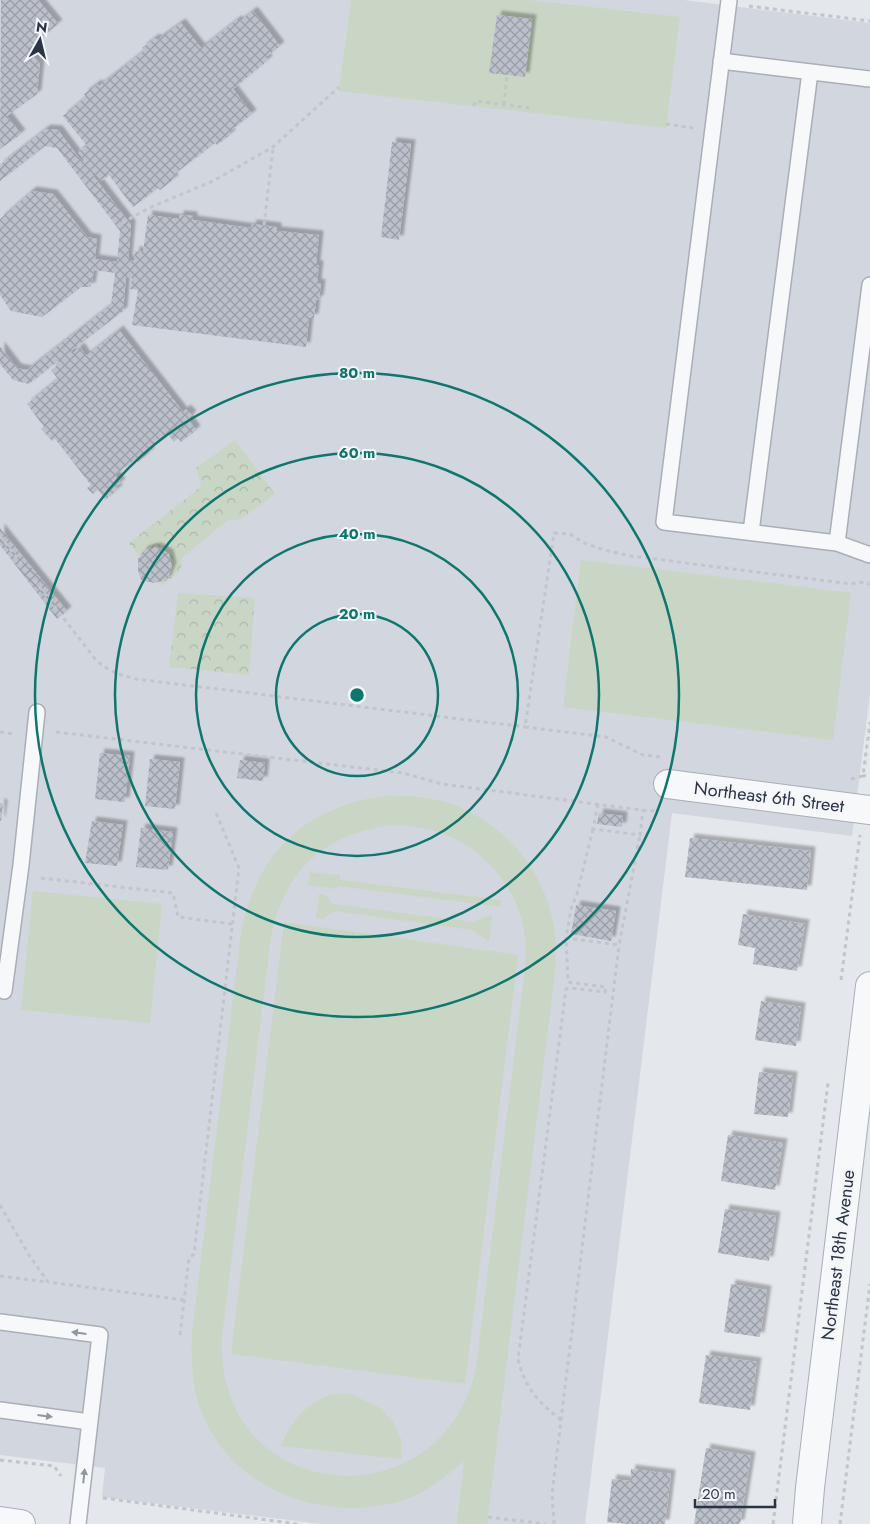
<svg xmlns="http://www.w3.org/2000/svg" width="870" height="1524" font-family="Jost,sans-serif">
<defs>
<pattern id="park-crowns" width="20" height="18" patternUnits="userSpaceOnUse" patternTransform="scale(1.25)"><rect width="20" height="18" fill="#c9d6c5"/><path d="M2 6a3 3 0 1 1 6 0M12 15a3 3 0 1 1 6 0" fill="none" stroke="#adb8ab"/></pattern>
<pattern id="building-cross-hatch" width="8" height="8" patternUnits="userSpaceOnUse" patternTransform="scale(1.25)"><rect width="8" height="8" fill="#bbc0ca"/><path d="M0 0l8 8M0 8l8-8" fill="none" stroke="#989da6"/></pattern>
<filter id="shadow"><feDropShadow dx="4.5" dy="-4.5" stdDeviation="1" flood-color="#0004"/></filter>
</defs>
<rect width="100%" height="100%" fill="#e4e7ec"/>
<path fill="#d2d6de" d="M 0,0 L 684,0 L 870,23 L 870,694 L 852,836 L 672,813 L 585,1524 L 321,1524 L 102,1497 L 105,1468 L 0,1455 Z"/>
<path fill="url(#park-crowns)" d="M 235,440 L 275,494 L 240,520 L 228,520 L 182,558 L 181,570 L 162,586 L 129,543 L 198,489 L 201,483 L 196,468 Z
M 178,593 L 255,598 L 249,675 L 169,667 Z"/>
<path fill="#c9d6c5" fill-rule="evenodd" d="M 351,0 L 528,0 L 680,17 L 666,128 L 339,91 Z
M 581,560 L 851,593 L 833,740 L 563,707 Z
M 392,795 C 409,796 426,797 442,801 C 498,817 542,865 553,922 C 557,939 556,955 555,972 L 487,1524 L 457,1524 L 464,1461 C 445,1477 426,1493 401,1501 C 320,1524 227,1488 199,1405 C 192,1381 191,1358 192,1333 L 241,933 C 258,849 307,805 392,795 ZM 393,825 C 407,826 419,827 432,830 C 477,842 516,883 524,930 C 526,942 526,955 525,968 L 476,1368 C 443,1524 215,1508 222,1337 L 271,937 C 285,868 325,834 393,825 Z
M 310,872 L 340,875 L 340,880 L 501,900 L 500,907 L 338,886 L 337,889 L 308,885 Z
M 33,891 L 162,904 L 150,1023 L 21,1010 Z
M 319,894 L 327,896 L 331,903 L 335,904 L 472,922 L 492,915 L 489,942 L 472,930 L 334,911 L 323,919 L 316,918 Z
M 284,922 L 518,955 L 465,1384 L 231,1354 Z
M 331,1394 L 351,1394 L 380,1408 L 393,1422 L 401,1439 L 402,1459 L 281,1446 C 293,1418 303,1407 331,1394 Z"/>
<path fill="url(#building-cross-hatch)" filter="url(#shadow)" d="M 1,0 L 38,0 L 58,24 L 27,49 L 40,64 L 37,94 L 7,116 L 21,134 L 0,149 Z
M 253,11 L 280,46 L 266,57 L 268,60 L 233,89 L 252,114 L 229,132 L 231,134 L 217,145 L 215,143 L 172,176 L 174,179 L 160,190 L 158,188 L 133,207 L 109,175 L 101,181 L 94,172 L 92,174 L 131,225 L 128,260 L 134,261 L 135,251 L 143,252 L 148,215 L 179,219 L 179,215 L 193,216 L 193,220 L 251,228 L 252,224 L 277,227 L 277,231 L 319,235 L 316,265 L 319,265 L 317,283 L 321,284 L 319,300 L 316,300 L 314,318 L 309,318 L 306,347 L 132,325 L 138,290 L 130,289 L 132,278 L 126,277 L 123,311 L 71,351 L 72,354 L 80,347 L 86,356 L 119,330 L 183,412 L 186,409 L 192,415 L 188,419 L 196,430 L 181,442 L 178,438 L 174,442 L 168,434 L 148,449 L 150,452 L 138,462 L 136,459 L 115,475 L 121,483 L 116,486 L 118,489 L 105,500 L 98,490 L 93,494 L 87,488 L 91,485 L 55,439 L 52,441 L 41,429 L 44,427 L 27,404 L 58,379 L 51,370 L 60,363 L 58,361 L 29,384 L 13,380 L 0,364 L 0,346 L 17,368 L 27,370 L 111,305 L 115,273 L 94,270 L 91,287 L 81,287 L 42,317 L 11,311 L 0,295 L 0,219 L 32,191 L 53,194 L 87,237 L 97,239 L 95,259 L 117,262 L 120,231 L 57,148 L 45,146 L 0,181 L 0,165 L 46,129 L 58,130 L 82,162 L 84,160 L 78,152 L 87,146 L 63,116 L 86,97 L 84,94 L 97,84 L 99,86 L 144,51 L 142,48 L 155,38 L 157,40 L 181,23 L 201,48 L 237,20 L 239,22 Z
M 497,15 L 532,19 L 525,77 L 489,73 Z
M 392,142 L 411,144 L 399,240 L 381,237 Z
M 0,528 L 67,611 L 57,619 L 0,545 Z
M 157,547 L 169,554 L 172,567 L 167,580 L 154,583 L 141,580 L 138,570 L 138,559 L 144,550 Z
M 100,753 L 130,756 L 125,802 L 95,799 Z
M 150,759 L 180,762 L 175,809 L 145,806 Z
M 240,760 L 265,763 L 263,781 L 237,778 Z
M 0,803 L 3,804 L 1,821 L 0,820 Z
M 599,813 L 623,816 L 622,827 L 597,824 Z
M 92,821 L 123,825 L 117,866 L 85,863 Z
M 141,828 L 173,832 L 168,870 L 136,867 Z
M 690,838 L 811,851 L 807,890 L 685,877 Z
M 576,905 L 616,911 L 611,941 L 571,934 Z
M 743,914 L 805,924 L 797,971 L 753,964 L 755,948 L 738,945 Z
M 761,1001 L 801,1007 L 796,1046 L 755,1040 Z
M 759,1072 L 793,1076 L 788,1117 L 754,1114 Z
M 728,1135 L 783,1143 L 775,1190 L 721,1181 Z
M 725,1209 L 776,1216 L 769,1261 L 718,1253 Z
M 731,1284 L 767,1290 L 760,1337 L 724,1332 Z
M 706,1355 L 757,1362 L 750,1410 L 699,1403 Z
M 706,1448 L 751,1456 L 740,1524 L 694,1524 Z
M 631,1469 L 671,1474 L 665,1524 L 627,1524 L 607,1522 L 612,1479 L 630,1481 Z"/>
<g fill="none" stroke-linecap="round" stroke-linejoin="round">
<defs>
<path id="lane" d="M 729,0 L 664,522 L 837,543 L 870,555
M 721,61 L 870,79
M 751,532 L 810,72
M 837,543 L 870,285
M 4,991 L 21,865 L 37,712
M 0,1322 L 100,1335 L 78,1524
M 0,1410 L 90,1422"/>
<path id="street" d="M 668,784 L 870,810
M 0,1521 L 21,1524
M 807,1524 L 810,1488 L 870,986"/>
</defs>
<use href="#lane" stroke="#a9aeb7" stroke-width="18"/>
<use href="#street" stroke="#a9aeb7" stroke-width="30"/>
<path stroke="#c2c5cb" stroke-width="3" stroke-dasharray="4 4" stroke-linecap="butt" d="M 749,6 L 870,21
M 504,105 L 507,75
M 473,106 L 476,101 L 529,108
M 666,124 L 693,128
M 122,223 L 149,208 L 213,181 L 273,147 L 339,87
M 264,225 L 273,148
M 0,536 L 96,660 C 108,671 120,675 136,679 L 525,727
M 0,732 L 13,734
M 56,732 L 403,773 L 442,784 L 649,811 L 659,810
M 660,757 L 643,755 L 606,737 L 525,727 L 554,533 L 570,534 L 582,542 L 604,550 L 631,556 L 851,584 L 859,582 L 870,584
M 863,777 L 863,776 L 870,775
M 851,779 L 863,776 L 870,722
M 598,804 L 593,829 L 640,835 L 643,810
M 593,829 L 576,898 L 572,904 L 566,938 L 619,945 L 640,835
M 41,878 L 173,893 L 178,917 L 232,924
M 841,980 L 860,835
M 0,1205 L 29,1255 L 48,1282 L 184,1300
M 0,1276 L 48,1282
M 180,1335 L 189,1258 L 194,1254 L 239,868 L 216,813
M 561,1420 C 538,1402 525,1388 518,1359 L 566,989 L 570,988 L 605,992 L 606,987 L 568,982 L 566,938
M 0,1460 L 54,1466 L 61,1476
M 103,1498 L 298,1524
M 488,1517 L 546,1524
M 554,1524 L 552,1494 L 619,945
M 773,1524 L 828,1083
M 840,1524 L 870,1284"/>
<use href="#lane" stroke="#f7f8fa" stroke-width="15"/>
<use href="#street" stroke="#f7f8fa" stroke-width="28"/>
</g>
<defs><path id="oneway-solid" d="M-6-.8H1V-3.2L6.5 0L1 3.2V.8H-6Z" transform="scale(1.25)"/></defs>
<g fill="#9196a0">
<use href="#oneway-solid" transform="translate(79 1333) rotate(-172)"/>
<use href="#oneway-solid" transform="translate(45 1416) rotate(7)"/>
<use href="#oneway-solid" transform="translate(84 1476) rotate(-84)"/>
</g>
<g fill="none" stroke="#0f766e" stroke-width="2.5">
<circle cx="357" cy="695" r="81"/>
<circle cx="357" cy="695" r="161"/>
<circle cx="357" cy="695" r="242"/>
<circle cx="357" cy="695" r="322"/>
</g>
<g text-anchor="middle" stroke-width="4" stroke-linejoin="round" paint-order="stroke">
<g font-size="18" fill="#2b3445" stroke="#f4f6f9">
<text transform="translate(769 797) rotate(7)" y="6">Northeast 6th Street</text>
<text transform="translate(838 1255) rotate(-83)" y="6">Northeast 18th Avenue</text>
</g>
</g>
<circle cx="357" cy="695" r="8" fill="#0f766e" stroke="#f4f6f9" stroke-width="2.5"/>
<g font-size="15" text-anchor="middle" font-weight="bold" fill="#0f766e" stroke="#f4f6f9" stroke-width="4" stroke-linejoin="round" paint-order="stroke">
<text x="357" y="378">80 m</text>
<text x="357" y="458">60 m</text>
<text x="357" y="539">40 m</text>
<text x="357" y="619">20 m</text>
</g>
<g transform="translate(40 40) rotate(8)" stroke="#f4f6f9" stroke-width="4" paint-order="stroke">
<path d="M0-4L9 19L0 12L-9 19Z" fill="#2b3445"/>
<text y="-8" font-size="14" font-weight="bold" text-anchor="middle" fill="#2b3445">N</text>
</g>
<path d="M695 1499v8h80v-8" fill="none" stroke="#2b3445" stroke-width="2.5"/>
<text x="702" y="1499" font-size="15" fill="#2b3445" stroke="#f4f6f9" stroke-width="4" paint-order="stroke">20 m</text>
</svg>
